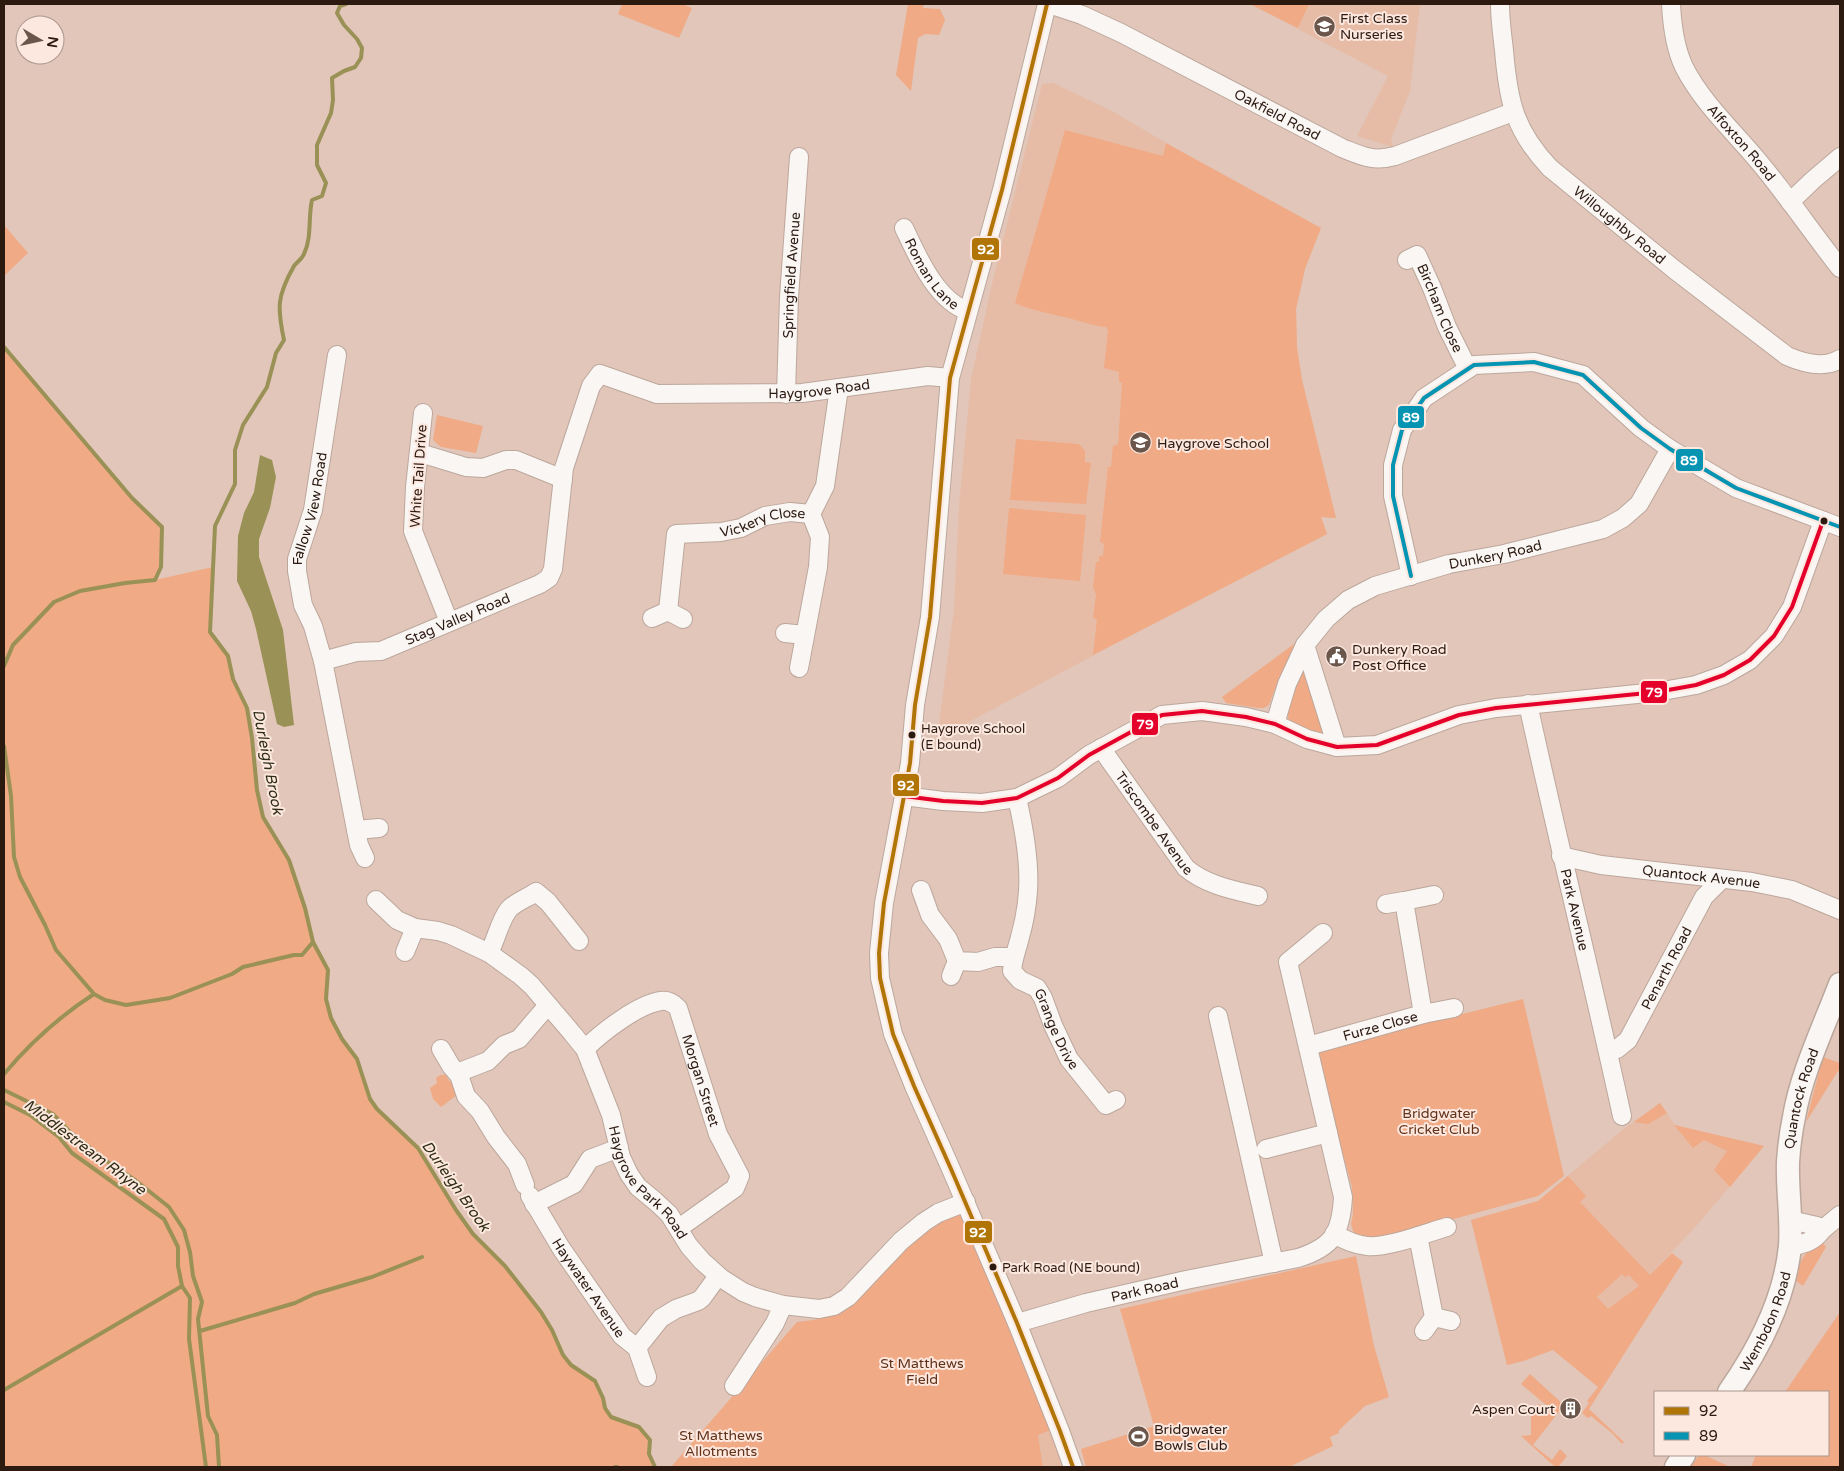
<svg xmlns="http://www.w3.org/2000/svg" width="1844" height="1471" font-family="'Varela Round',sans-serif">
<rect width="100%" height="100%" fill="#e1c6b9"/>
<path fill="#e6bca7" d="M 1250,4 L 1420,4 L 1410,91 L 1391,139 L 1393,147 L 1357,136 L 1388,76 Z
M 1053,83 L 1112,111 L 1185,154 L 1305,269 L 1296,309 L 1297,348 L 1302,380 L 1336,518 L 1321,517 L 1327,534 L 1113,645 L 937,739 L 954,609 L 959,506 L 971,379 L 991,288 L 1042,84 Z
M 1660,1103 L 1675,1125 L 1764,1146 L 1698,1224 L 1640,1286 L 1608,1309 L 1523,1361 L 1507,1365 L 1471,1220 L 1538,1201 L 1621,1131 Z
M 1051,1430 L 1065,1467 L 1043,1467 L 1038,1435 Z"/>
<path fill="#f0aa85" fill-rule="evenodd" d="M 622,4 L 682,4 L 692,8 L 679,38 L 618,14 Z
M 908,4 L 924,4 L 923,8 L 940,9 L 945,20 L 939,35 L 925,34 L 918,38 L 911,91 L 896,75 Z
M 1250,4 L 1309,4 L 1298,28 Z
M 1065,130 L 1163,156 L 1166,143 L 1321,228 L 1305,269 L 1296,309 L 1297,348 L 1302,380 L 1336,518 L 1321,517 L 1327,534 L 1093,655 L 1097,619 L 1093,618 L 1096,595 L 1093,587 L 1096,562 L 1099,562 L 1099,556 L 1103,556 L 1104,544 L 1100,542 L 1108,467 L 1111,467 L 1113,446 L 1118,444 L 1122,383 L 1119,382 L 1119,372 L 1104,368 L 1108,331 L 1106,327 C 1093,326 1084,322 1072,319 C 1053,314 1033,311 1015,303 Z
M 4,225 L 28,253 L 4,276 Z
M 4,347 L 132,498 L 162,527 L 161,567 L 155,580 L 213,567 L 210,632 L 228,656 L 233,679 L 247,708 L 252,738 L 257,790 L 263,817 L 289,860 L 305,908 L 313,942 L 328,970 L 326,999 L 331,1018 L 342,1039 L 357,1059 L 370,1099 L 377,1109 L 418,1148 L 456,1210 L 473,1234 L 505,1266 L 541,1312 L 552,1330 L 563,1355 L 571,1365 L 595,1381 L 603,1398 L 605,1408 L 611,1417 L 639,1427 L 650,1440 L 649,1454 L 655,1467 L 4,1467 Z
M 437,415 L 483,426 L 476,453 L 441,447 L 433,440 Z
M 1016,439 L 1079,444 L 1085,451 L 1085,462 L 1091,463 L 1086,504 L 1010,500 Z
M 1009,508 L 1086,515 L 1080,581 L 1003,574 Z
M 1298,641 L 1279,678 L 1269,705 L 1264,708 L 1258,708 L 1226,703 L 1222,697 Z
M 1303,665 L 1325,738 L 1290,723 L 1286,712 Z
M 1523,999 L 1564,1176 L 1538,1196 L 1373,1241 L 1362,1240 L 1354,1234 L 1351,1224 L 1353,1214 L 1352,1187 L 1316,1056 L 1321,1049 Z
M 1823,1057 L 1840,1063 L 1840,1072 L 1838,1071 L 1806,1122 Z
M 440,1075 L 446,1075 L 449,1081 L 457,1081 L 461,1092 L 441,1107 L 433,1099 L 430,1088 L 437,1083 L 436,1078 Z
M 1660,1103 L 1667,1113 L 1648,1124 L 1634,1122 Z
M 1674,1125 L 1764,1146 L 1730,1187 L 1714,1170 L 1727,1151 L 1704,1140 L 1693,1148 Z
M 1568,1176 L 1586,1196 L 1580,1202 L 1650,1275 L 1672,1253 L 1683,1262 L 1589,1409 L 1624,1442 L 1622,1444 L 1613,1434 L 1591,1416 L 1588,1418 L 1582,1413 L 1589,1403 L 1587,1401 L 1598,1387 L 1553,1350 L 1523,1361 L 1507,1365 L 1471,1220 L 1538,1201 ZM 1622,1274 L 1625,1277 L 1629,1275 L 1639,1286 L 1608,1309 L 1597,1297 Z
M 963,1212 L 1051,1430 L 1038,1435 L 1043,1467 L 671,1467 L 797,1322 C 813,1320 831,1318 845,1309 C 872,1293 887,1263 910,1243 C 926,1230 944,1220 963,1212 Z
M 1820,1240 L 1826,1247 L 1803,1286 L 1796,1281 C 1800,1259 1803,1254 1820,1240 Z
M 1356,1256 L 1374,1346 L 1389,1397 L 1365,1406 L 1339,1430 L 1339,1433 L 1330,1437 L 1333,1446 L 1289,1467 L 1086,1467 L 1081,1449 L 1154,1426 L 1120,1309 Z
M 1840,1312 L 1840,1467 L 1751,1467 L 1756,1455 L 1828,1455 L 1828,1392 L 1785,1392 Z
M 1530,1374 L 1564,1405 L 1533,1445 L 1552,1460 L 1560,1449 L 1567,1456 L 1559,1466 L 1554,1466 L 1521,1436 L 1531,1435 L 1531,1413 L 1539,1404 L 1543,1408 L 1546,1405 L 1521,1384 Z
M 1699,1455 L 1704,1455 L 1730,1467 L 1691,1467 Z"/>
<path fill="#9a9156" d="M 260,455 L 272,460 L 276,477 L 270,508 L 259,539 L 259,557 L 283,630 L 294,725 L 284,727 L 277,724 L 256,629 L 251,611 L 237,581 L 238,536 L 244,513 L 254,492 Z"/>
<g fill="none" stroke-linecap="round" stroke-linejoin="round">
<path stroke="#9a9156" stroke-width="4" d="M 346,4 L 340,6 L 337,13 L 344,25 L 357,39 L 362,48 L 361,58 L 355,67 L 344,71 L 332,78 L 333,100 L 331,113 L 317,145 L 317,165 L 326,183 L 322,196 L 312,200 C 308,217 312,238 304,254 C 302,259 297,262 294,266 C 277,296 277,307 284,340 L 276,353 L 267,387 L 243,425 L 235,450 L 235,484 L 215,526 L 210,632 L 228,656 L 233,679 L 247,708 L 252,738 L 257,790 L 263,817 L 289,860 L 305,908 L 313,942 L 328,970 L 326,999 L 331,1018 L 342,1039 L 357,1059 L 370,1099 L 377,1109 L 418,1148 L 456,1210 L 473,1234 L 505,1266 L 541,1312 L 552,1330 L 563,1355 L 571,1365 L 595,1381 L 603,1398 L 605,1408 L 611,1417 L 639,1427 L 650,1440 L 649,1454 L 655,1467
M 4,347 L 132,498 L 162,527 L 161,567 L 155,580 L 125,583 L 80,591 L 54,602 L 13,645 L 4,666
M 4,746 L 11,796 L 14,857 L 20,877 L 45,925 L 56,950 L 94,994
M 4,1074 C 30,1043 60,1016 94,994 L 105,1000 L 126,1005 L 170,998 L 232,974 L 243,967 L 294,955 L 302,955 L 313,942
M 4,1090 L 53,1114 L 69,1131 L 109,1163 L 135,1180 L 169,1207 L 184,1230 L 190,1252 L 193,1276 L 202,1302 L 198,1319 L 208,1416 L 217,1435 L 219,1467
M 4,1102 L 30,1115 L 59,1137 L 72,1153 L 164,1219 L 178,1247 L 178,1266 L 182,1286 L 190,1298 L 189,1339 L 206,1467
M 200,1331 L 295,1303 L 314,1294 L 372,1277 L 422,1257
M 4,1390 L 182,1286
M 615,1467 L 617,1467"/>
<defs>
<g id="minor">
<path d="M 1047,4 L 1002,190 L 950,378 L 930,617 L 915,705 L 910,763 L 904,796 L 884,903 L 879,953 L 880,978 L 893,1034 L 914,1086 L 951,1169 L 1017,1323 L 1060,1431 L 1073,1467"/>
<path id="s1" d="M 1049,4 L 1082,15 L 1121,33 L 1342,148 C 1362,156 1373,162 1395,156 L 1513,112"/>
<path id="s2" d="M 1500,4 C 1500,19 1502,34 1504,50 C 1508,100 1514,130 1550,168 L 1675,270 L 1787,356 C 1803,363 1824,369 1840,359"/>
<path id="s3" d="M 1671,4 C 1672,24 1675,48 1684,67 C 1704,106 1737,134 1764,168 C 1790,200 1814,235 1840,268"/>
<path d="M 1790,202 L 1813,180 L 1840,157"/>
<path id="s4" d="M 904,228 C 917,255 936,301 968,311"/>
<path id="s5" d="M 1407,260 L 1417,255 L 1432,288 L 1447,327 L 1468,369"/>
<path id="s6" d="M 786,394 L 789,297 L 799,157"/>
<path d="M 423,413 L 415,487 L 413,531 L 449,622"/>
<path d="M 420,453 L 466,467 L 483,468 L 506,460 L 516,460 L 563,479"/>
<path d="M 1411,576 L 1393,496 L 1393,465 L 1402,430 L 1424,398 L 1474,365 L 1534,362 L 1583,375 L 1641,428 L 1670,449 L 1736,488 L 1840,527"/>
<path id="s7" d="M 668,611 L 676,534 L 721,532 L 741,528 L 765,516 L 790,512 L 811,514 L 825,486 L 839,388"/>
<path d="M 652,618 L 668,611 L 683,619"/>
<path d="M 785,633 L 805,635"/>
<path d="M 1305,645 L 1337,747"/>
<path id="s8" d="M 323,661 L 313,626 L 303,605 L 297,571 L 297,559 L 313,510 L 337,355"/>
<path d="M 799,668 L 818,567 L 820,537 L 811,514"/>
<path id="s9" d="M 1528,704 C 1558,842 1592,978 1622,1116"/>
<path id="s10" d="M 1275,724 L 1287,684 L 1305,645 L 1326,619 L 1348,600 L 1375,586 L 1449,564 L 1504,554 L 1603,529 L 1623,518 L 1639,504 L 1670,449"/>
<path id="s11" d="M 1101,748 L 1186,868 C 1206,885 1233,890 1258,896"/>
<path d="M 904,796 L 943,801 L 982,803 L 1017,798 L 1058,778 L 1089,755 L 1162,715 L 1202,711 L 1246,717 L 1275,724 L 1307,739 L 1337,747 L 1377,745 L 1459,715 L 1496,708 L 1657,692 L 1696,685 L 1724,675 L 1750,660 L 1774,636 L 1792,607 L 1823,521"/>
<path id="s12" d="M 1017,798 C 1024,828 1030,860 1028,891 C 1027,906 1024,923 1020,937 C 1017,949 1013,959 1012,971 L 1020,980 L 1037,988 L 1043,998 L 1053,1025 L 1069,1059 L 1106,1105 L 1116,1100"/>
<path d="M 356,830 L 379,828"/>
<path id="s13" d="M 1561,856 L 1601,865 L 1752,882 L 1792,890 L 1840,910"/>
<path id="s14" d="M 365,858 L 359,845 L 323,661 L 356,652 L 381,651 L 540,584 L 549,578 L 553,569 L 564,468 L 591,386 L 600,374 L 657,394 L 802,393 L 928,376 L 950,378"/>
<path d="M 921,890 L 930,915 L 948,939 L 957,961 L 978,962 L 995,957 L 1013,957"/>
<path id="s15" d="M 376,900 L 397,920 L 415,928 L 438,931 L 451,935 L 489,953 L 521,976 L 532,986 L 572,1033 L 585,1049 L 611,1115 L 621,1157 L 629,1174 L 638,1187 L 655,1201 L 669,1214 L 689,1246 L 702,1261 L 721,1278 L 743,1292 L 755,1297 L 783,1305 L 819,1309 L 834,1306 L 848,1297 L 901,1241 L 924,1222 L 938,1213 L 966,1202"/>
<path d="M 1386,904 L 1404,901"/>
<path d="M 405,952 L 415,928"/>
<path d="M 489,953 C 496,940 500,920 509,909 C 516,902 527,898 536,892 L 548,902 L 579,941"/>
<path d="M 951,976 L 957,961"/>
<path d="M 1423,1014 L 1404,901 L 1434,895"/>
<path d="M 1218,1016 L 1274,1263"/>
<path id="s16" d="M 1308,1046 L 1423,1014 L 1454,1008"/>
<path d="M 441,1049 L 451,1066 L 459,1075 L 466,1096 L 480,1111 L 496,1137 L 517,1164 L 525,1185"/>
<path id="s17" d="M 585,1049 C 601,1033 638,1004 661,1001 C 668,1000 673,1003 678,1008 L 718,1134 L 740,1176 L 735,1188 L 679,1228"/>
<path id="s18" d="M 1608,1051 L 1617,1049 L 1628,1040 L 1704,897 L 1722,879"/>
<path d="M 457,1073 L 488,1061 L 504,1045 L 519,1039 L 548,1005"/>
<path d="M 1266,1149 L 1328,1133"/>
<path id="s19" d="M 530,1196 L 561,1248 L 622,1336 L 637,1348 L 647,1377"/>
<path d="M 534,1204 L 574,1184 L 590,1159 L 619,1148"/>
<path d="M 1822,1230 L 1840,1215"/>
<path d="M 1334,1234 C 1345,1240 1355,1245 1367,1246 C 1388,1248 1426,1233 1447,1227"/>
<path d="M 1418,1236 L 1434,1317 L 1424,1331"/>
<path d="M 1790,1247 C 1803,1244 1814,1242 1822,1230 L 1817,1226 L 1790,1220"/>
<path d="M 1434,1317 L 1451,1321"/>
<path id="s20" d="M 1017,1323 L 1086,1303 L 1186,1280 L 1298,1258 C 1333,1247 1341,1233 1343,1197 L 1288,962 L 1323,933"/>
<path d="M 637,1348 L 661,1318 L 676,1309 L 698,1301 L 702,1298 L 718,1276"/>
<path d="M 734,1386 L 775,1323 L 783,1305"/>
</g>
<g id="major">
<path id="s21" d="M 1729,1392 C 1759,1349 1785,1299 1790,1246 C 1792,1218 1787,1190 1788,1162 C 1789,1147 1791,1131 1794,1117 C 1801,1074 1825,1024 1840,984"/>
<path d="M 1676,1467 L 1684,1455"/>
</g>
</defs>
<use href="#minor" stroke="#bca79c" stroke-width="20"/>
<use href="#major" stroke="#bca79c" stroke-width="25"/>
<use href="#minor" stroke="#faf6f4" stroke-width="18"/>
<use href="#major" stroke="#faf6f4" stroke-width="22"/>
<defs>
<path id="bus-1" d="M 1047,4 L 1002,190 L 950,378 L 930,617 L 915,705 L 910,763 L 904,796 L 884,903 L 879,953 L 880,978 L 893,1034 L 914,1086 L 951,1169 L 1017,1323 L 1060,1431 L 1073,1467"/>
<path id="bus-2" d="M 1411,576 L 1393,496 L 1393,465 L 1402,430 L 1424,398 L 1474,365 L 1534,362 L 1583,375 L 1641,428 L 1670,449 L 1736,488 L 1840,527"/>
<path id="bus-3" d="M 904,796 L 943,801 L 982,803 L 1017,798 L 1058,778 L 1089,755 L 1162,715 L 1202,711 L 1246,717 L 1275,724 L 1307,739 L 1337,747 L 1377,745 L 1459,715 L 1496,708 L 1657,692 L 1696,685 L 1724,675 L 1750,660 L 1774,636 L 1792,607 L 1823,521"/>
</defs>
<use href="#bus-1" stroke="#fde8df" stroke-width="8"/>
<use href="#bus-2" stroke="#fde8df" stroke-width="8"/>
<use href="#bus-3" stroke="#fde8df" stroke-width="8"/>
<use href="#bus-1" stroke="#b07506" stroke-width="4"/>
<use href="#bus-2" stroke="#0794b2" stroke-width="4"/>
<use href="#bus-3" stroke="#e4002b" stroke-width="4"/>
</g>
<defs>
<symbol id="school-disc" viewBox="-11 -11 22 22"><circle r="9.5" fill="#6b564c" stroke="#fde8df"/><path d="M0-5L7-2L0 1L-7-2ZM-4 1L0 2.5L4 1V4Q0 6-4 4Z" fill="#fff"/></symbol>
<symbol id="civic-disc" viewBox="-11 -11 22 22"><circle r="9.5" fill="#6b564c" stroke="#fde8df"/><path d="M-.6-6.5H3V-4.5H.6V-3L4-1V1h2V6H-6V1h2V-1L-.6-3ZM-1.2 2.5V6h2.4V2.5Z" fill="#fff"/></symbol>
<symbol id="building-disc" viewBox="-11 -11 22 22"><circle r="9.5" fill="#6b564c" stroke="#fde8df"/><path d="M-4-6H4V6H1V3H-1V6H-4ZM-2.5-4.3h1.7v1.8h-1.7ZM.8-4.3h1.7v1.8H.8ZM-2.5-1h1.7V.8h-1.7ZM.8-1h1.7V.8H.8Z" fill="#fff"/></symbol>
<symbol id="stadium-disc" viewBox="-11 -11 22 22"><circle r="9.5" fill="#6b564c" stroke="#fde8df"/><path d="M0-5a6.5 5 0 1 0 0 10a6.5 5 0 1 0 0-10ZM-3.5-1.8h7v3.6h-7Z" fill="#fff"/></symbol>
</defs>
<g fill-rule="evenodd">
<use href="#school-disc" x="1312" y="14" width="25" height="25"/>
<use href="#school-disc" x="1128" y="430" width="25" height="25"/>
<use href="#civic-disc" x="1324" y="644" width="25" height="25"/>
<use href="#building-disc" x="1558" y="1396" width="25" height="25"/>
<use href="#stadium-disc" x="1126" y="1424" width="25" height="25"/>
</g>
<g fill="#2c1a11" stroke="#fde8df" stroke-width="2">
<circle cx="1824" cy="521" r="4.5"/>
<circle cx="912" cy="735" r="4.5"/>
<circle cx="993" cy="1267" r="4.5"/>
</g>
<g text-anchor="middle" stroke-width="4" stroke-linejoin="round" paint-order="stroke">
<g font-size="13" fill="#2c1a11" stroke="#fde8df" text-anchor="start">
<text x="921" y="733">Haygrove School<tspan x="921" dy="16">(E bound)</tspan></text>
<text x="1002" y="1272">Park Road (NE bound)</text>
</g>
<g font-size="14" fill="#2c1a11" stroke="#fde8df" text-anchor="start">
<text x="1340" y="23">First Class<tspan x="1340" dy="16">Nurseries</tspan></text>
<text x="1157" y="448">Haygrove School</text>
<text x="1352" y="654">Dunkery Road<tspan x="1352" dy="16">Post Office</tspan></text>
<text x="1555" y="1414" text-anchor="end">Aspen Court</text>
<text x="1154" y="1434">Bridgwater<tspan x="1154" dy="16">Bowls Club</tspan></text>
</g>
<g font-size="14" fill="#2c1a11" stroke="#fde8df">
<text dy="5" stroke="none"><textPath href="#s1" startOffset="254">Oakfield Road</textPath></text>
<text dy="5" stroke="none"><textPath href="#s3" startOffset="160">Alfoxton Road</textPath></text>
<text dy="5" stroke="none"><textPath href="#s2" startOffset="266">Willoughby Road</textPath></text>
<text dy="5" stroke="none"><textPath href="#s4" startOffset="54">Roman Lane</textPath></text>
<text dy="5" stroke="none"><textPath href="#s6" startOffset="119">Springfield Avenue</textPath></text>
<text dy="5" stroke="none"><textPath href="#s5" startOffset="69">Bircham Close</textPath></text>
<text dy="5" stroke="none"><textPath href="#s14" startOffset="880">Haygrove Road</textPath></text>
<text transform="translate(418 476) rotate(-86)" y="5">White Tail Drive</text>
<text dy="5" stroke="none"><textPath href="#s8" startOffset="158">Fallow View Road</textPath></text>
<text dy="5" stroke="none"><textPath href="#s7" startOffset="166">Vickery Close</textPath></text>
<text dy="5" stroke="none"><textPath href="#s10" startOffset="302">Dunkery Road</textPath></text>
<text dy="5" stroke="none"><textPath href="#s14" startOffset="344">Stag Valley Road</textPath></text>
<text dy="5" stroke="none"><textPath href="#s11" startOffset="92">Triscombe Avenue</textPath></text>
<text dy="5" stroke="none"><textPath href="#s13" startOffset="142">Quantock Avenue</textPath></text>
<text dy="5" stroke="none"><textPath href="#s9" startOffset="211">Park Avenue</textPath></text>
<text dy="5" stroke="none"><textPath href="#s18" startOffset="105">Penarth Road</textPath></text>
<text dy="5" stroke="none"><textPath href="#s16" startOffset="75">Furze Close</textPath></text>
<text dy="5" stroke="none"><textPath href="#s12" startOffset="252">Grange Drive</textPath></text>
<text dy="5" stroke="none"><textPath href="#s17" startOffset="186">Morgan Street</textPath></text>
<text dy="5" stroke="none"><textPath href="#s21" startOffset="309">Quantock Road</textPath></text>
<text dy="5" stroke="none"><textPath href="#s15" startOffset="414">Haygrove Park Road</textPath></text>
<text dy="5" stroke="none"><textPath href="#s19" startOffset="109">Haywater Avenue</textPath></text>
<text dy="5" stroke="none"><textPath href="#s20" startOffset="132">Park Road</textPath></text>
<text dy="5" stroke="none"><textPath href="#s21" startOffset="80">Wembdon Road</textPath></text>
</g>
<g font-size="14" fill="#613219" stroke="#fde8df">
<text x="1439" y="1118">Bridgwater<tspan x="1439" dy="16">Cricket Club</tspan></text>
<text x="922" y="1368">St Matthews<tspan x="922" dy="16">Field</tspan></text>
<text x="721" y="1440">St Matthews<tspan x="721" dy="16">Allotments</tspan></text>
</g>
<g font-size="15" font-style="italic" fill="#2d2c15" stroke="#fde8df">
<text transform="translate(268 762) rotate(79)" y="5">Durleigh Brook</text>
<text transform="translate(85 1147) rotate(37)" y="5">Middlestream Rhyne</text>
<text transform="translate(456 1186) rotate(55)" y="5">Durleigh Brook</text>
</g>
</g>
<g stroke="#fde8df" stroke-width="2">
<rect x="971" y="237" width="29" height="24" rx="5" fill="#b07506"/>
<rect x="1397" y="405" width="28" height="24" rx="5" fill="#0794b2"/>
<rect x="1675" y="448" width="29" height="24" rx="5" fill="#0794b2"/>
<rect x="1640" y="680" width="28" height="24" rx="5" fill="#e4002b"/>
<rect x="1131" y="712" width="28" height="24" rx="5" fill="#e4002b"/>
<rect x="892" y="773" width="28" height="24" rx="5" fill="#b07506"/>
<rect x="964" y="1220" width="29" height="24" rx="5" fill="#b07506"/>
</g>
<g font-size="14" text-anchor="middle" font-weight="bold" fill="#fff">
<text x="986" y="254">92</text>
<text x="1411" y="422">89</text>
<text x="1689" y="465">89</text>
<text x="1654" y="697">79</text>
<text x="1145" y="729">79</text>
<text x="906" y="790">92</text>
<text x="978" y="1237">92</text>
</g>
<rect width="1844" height="1471" fill="none" stroke="#2c1a11" stroke-width="10"/>
<rect x="1654" y="1391" width="175" height="65" fill="#fde8df" stroke="#a9968d"/>
<rect x="1664" y="1407" width="25" height="8" fill="#b07506" stroke="#a9968d"/>
<text x="1699" y="1416" font-size="15" fill="#2c1a11">92</text>
<rect x="1664" y="1432" width="25" height="8" fill="#0794b2" stroke="#a9968d"/>
<text x="1699" y="1441" font-size="15" fill="#2c1a11">89</text>
<g transform="translate(40 40) rotate(99)"><circle r="24" fill="#fde8df" stroke="#a9968d"/>
<path d="M0-4L9 19L0 12L-9 19Z" fill="#6b564c"/>
<text y="-8" font-size="14" font-weight="bold" text-anchor="middle" fill="#2c1a11">N</text>
</g>
</svg>
